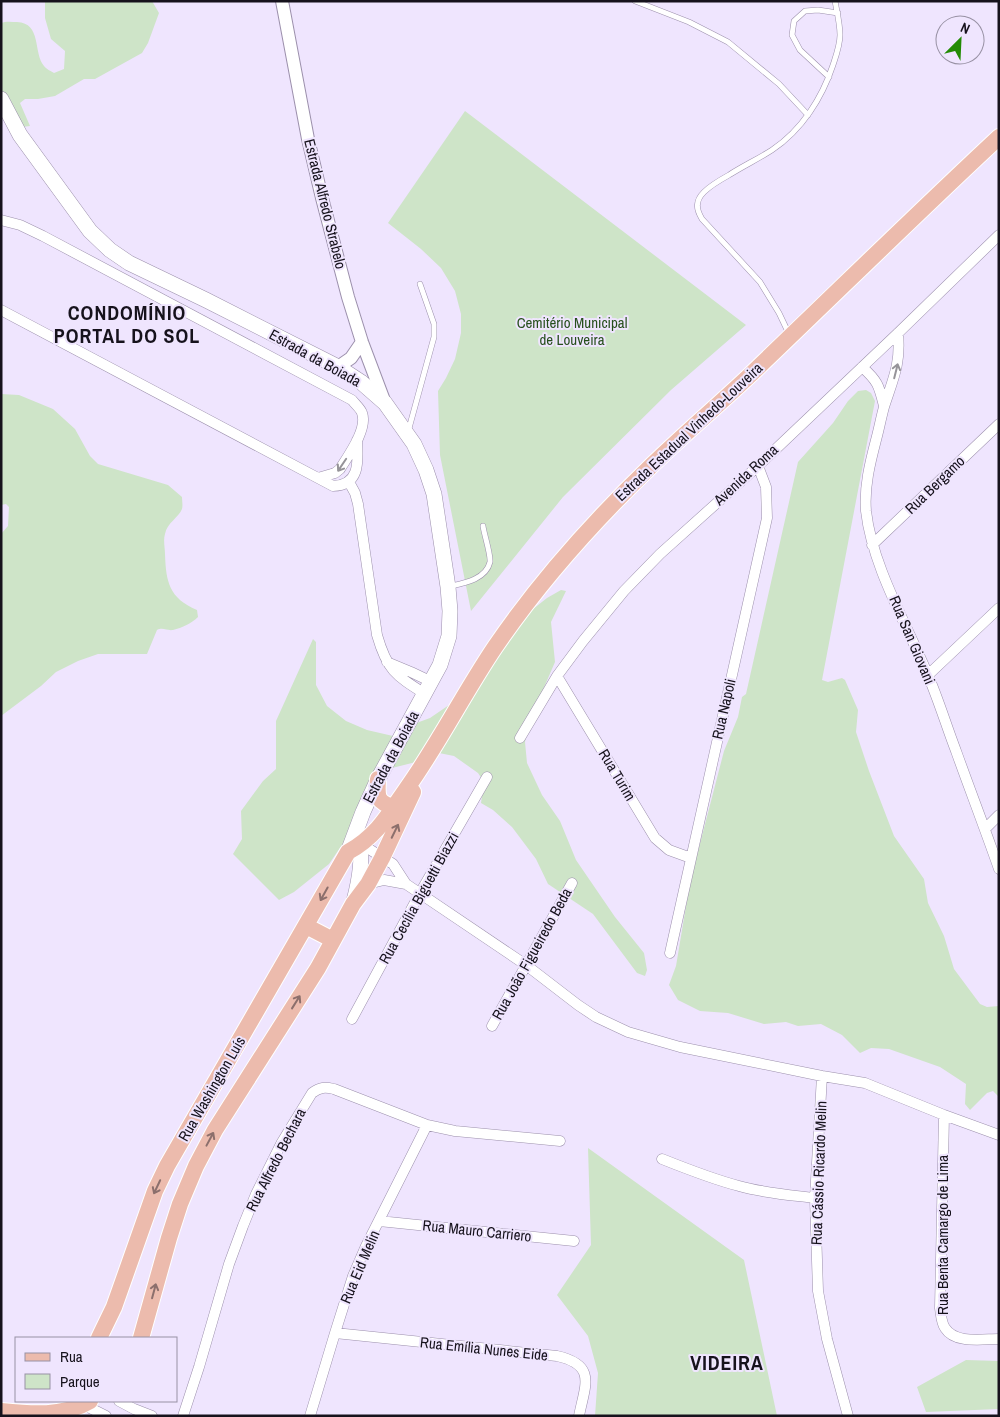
<svg xmlns="http://www.w3.org/2000/svg" width="1000" height="1417" font-family="'Archivo Narrow',sans-serif">
<rect width="100%" height="100%" fill="#efe5fe"/>
<path fill="#cee4c8" d="M 45,1 L 152,1 L 159,13 L 148,43 L 142,53 L 95,79 L 84,79 L 55,96 L 38,99 L 25,99 L 20,103 L 30,126 L 22,127 L 1,95 L 1,23 C 6,21 12,22 17,22 C 42,23 33,53 44,66 C 46,69 51,71 54,73 L 64,69 L 65,51 L 51,39 L 45,18 Z
M 465,111 L 746,325 L 671,390 L 563,497 L 471,611 L 440,455 L 438,391 L 446,378 L 455,359 L 461,333 L 461,314 L 455,291 L 441,268 L 421,249 L 388,223 Z
M 866,390 L 871,393 L 875,401 L 822,680 L 828,682 L 842,678 L 845,680 L 858,710 L 856,732 L 869,771 L 894,836 L 924,879 L 928,903 L 944,936 L 954,969 L 980,1004 L 987,1007 L 999,1006 L 999,1097 L 993,1091 L 987,1093 L 970,1110 L 965,1104 L 966,1084 L 940,1067 L 889,1049 L 871,1048 L 860,1053 L 842,1035 L 821,1024 L 798,1026 L 786,1022 L 764,1024 L 728,1013 L 700,1011 L 678,1000 L 669,985 L 676,966 L 690,882 L 724,751 L 738,717 L 742,697 L 746,694 L 798,462 L 833,423 L 848,401 L 858,391 Z
M 1,394 L 19,395 L 53,409 L 75,429 L 90,456 L 98,464 L 168,485 L 182,497 C 182,500 183,506 182,509 C 179,517 167,523 165,534 C 163,540 165,548 165,554 C 166,582 169,598 197,610 L 198,617 C 192,623 182,628 173,630 C 167,631 163,627 157,630 L 147,654 L 98,654 L 78,661 L 56,672 L 41,686 L 1,716 L 1,534 L 8,526 L 9,507 L 6,504 L 1,505 Z
M 561,590 L 566,591 L 551,622 L 555,662 L 530,720 L 525,742 L 527,763 L 542,795 L 560,821 L 576,860 L 615,917 L 644,953 L 647,970 L 645,976 L 637,973 L 593,914 L 548,884 L 536,859 L 512,827 L 493,810 L 481,803 L 484,782 L 478,773 L 454,756 L 439,753 L 416,762 L 376,772 L 346,839 L 329,864 L 294,892 L 279,900 L 233,854 L 242,839 L 241,811 L 263,781 L 276,769 L 276,721 L 313,639 L 316,642 L 316,685 L 327,706 L 346,721 L 367,730 L 393,736 L 400,729 L 430,718 L 449,705 L 470,694 L 500,635 L 547,598 Z
M 588,1148 L 744,1260 L 777,1416 L 595,1416 L 598,1373 L 588,1336 L 557,1295 L 591,1245 Z
M 966,1360 L 999,1361 L 999,1409 L 926,1412 L 917,1387 Z"/>
<g fill="none" stroke-linecap="round" stroke-linejoin="round">
<defs>
<path id="service" d="M 635,1 L 689,22 L 728,42 L 779,84 L 808,115
M 829,77 L 800,50 L 792,35 L 794,21 L 805,11 L 818,10 L 838,13
M 789,334 L 779,313 L 760,282 L 702,219 C 696,209 695,201 704,192 C 711,185 720,180 729,175 C 743,166 758,159 772,150 C 802,130 822,98 833,65 C 836,56 840,45 840,35 C 840,24 837,12 835,1
M 408,432 L 434,337 L 434,324 L 420,284
M 451,586 C 465,583 486,579 490,562 C 491,555 484,534 483,526"/>
<path id="minor" d="M 1,220 L 20,225 L 43,236 L 352,400 C 355,404 361,409 362,413 C 368,429 348,456 340,469 L 335,473 L 318,478
M 1,310 L 333,486 C 361,485 358,460 357,440
M 898,333 C 901,364 893,379 884,407 C 881,418 879,429 876,440 C 870,463 864,487 866,511 C 872,565 906,623 927,673 C 938,698 946,725 956,751 C 970,790 985,829 999,869
M 862,367 C 878,381 879,386 884,406
M 349,482 L 355,493 L 358,504 L 377,635 C 387,670 395,675 425,694
M 872,545 L 999,424
M 387,662 L 411,672 L 432,682
M 928,675 L 999,608
M 557,676 L 655,838 L 669,850 L 691,858
M 520,738 L 557,676 L 583,641 L 624,591 L 660,554 L 758,466 L 898,333 L 999,235
M 985,829 L 999,815
M 361,844 L 393,864 L 406,884
M 368,884 L 384,880 L 406,884 L 526,965 L 578,1005 L 596,1017 L 628,1032 L 680,1047 L 822,1076 L 865,1083 L 944,1115 L 999,1135
M 670,953 L 767,518 L 766,487 L 758,466
M 352,1019 L 420,893 L 487,777
M 492,1026 L 572,883
M 822,1076 L 815,1198 L 818,1291 L 827,1339 L 848,1416
M 944,1115 L 940,1308 C 941,1314 941,1322 945,1328 C 955,1344 982,1339 999,1339
M 662,1159 C 687,1169 712,1179 739,1186 C 763,1193 790,1195 815,1198
M 379,1221 L 574,1241
M 335,1333 L 557,1356 C 597,1365 585,1385 579,1416
M 119,1401 L 134,1409 L 152,1416
M 84,1405 L 106,1416
M 183,1416 L 199,1367 L 229,1264 L 243,1226 L 256,1194 L 282,1142 L 312,1093 C 320,1087 325,1087 334,1089 L 427,1125 L 455,1131 L 560,1141
M 310,1416 L 335,1333 L 353,1276 L 366,1246 L 427,1125"/>
<path id="tertiary" d="M 282,1 L 308,139 L 322,198 L 348,297 L 362,342 L 385,403
M 338,367 L 351,358 L 362,342"/>
<path id="secondary" d="M 1,99 L 20,135 L 90,231 L 110,250 L 129,263 L 206,300 L 338,367 L 361,382 L 385,403 L 414,444 L 426,470 L 434,494 L 448,587 L 450,611 L 449,636 L 440,665 L 378,779 L 363,812 L 348,852
M 354,901 C 360,878 363,858 359,835"/>
<path id="primary" d="M 378,779 C 377,796 376,803 395,807
M 306,926 L 333,940
M 99,1338 L 114,1307 L 155,1191 L 167,1166 L 348,852 C 377,836 389,814 407,788 C 439,743 464,693 495,647 C 540,581 594,521 651,466 C 682,436 716,407 748,377 C 832,297 914,216 999,137
M 141,1338 L 169,1238 L 180,1204 L 196,1166 L 215,1130 L 318,968 L 353,904 L 368,884 L 382,858 L 413,792
M 1,1411 C 31,1414 63,1417 90,1401"/>
</defs>
<use href="#service" stroke="#9c90ac" stroke-width="6"/>
<use href="#minor" stroke="#9c90ac" stroke-width="11"/>
<use href="#tertiary" stroke="#9c90ac" stroke-width="14"/>
<use href="#secondary" stroke="#9c90ac" stroke-width="16"/>
<use href="#primary" stroke="#fff" stroke-width="18"/>
<use href="#service" stroke="#fff" stroke-width="5"/>
<use href="#minor" stroke="#fff" stroke-width="10"/>
<use href="#tertiary" stroke="#fff" stroke-width="12"/>
<use href="#secondary" stroke="#fff" stroke-width="15"/>
<use href="#primary" stroke="#ecbbad" stroke-width="16"/>
</g>
<defs><path id="oneway-shaft" d="M-6 0H5M1.5-3L5.5 0L1.5 3" fill="none" stroke-width="1.6" stroke-linecap="round" stroke-linejoin="round" transform="scale(1.25)"/></defs>
<g stroke="#969499">
<use href="#oneway-shaft" transform="translate(896 371) rotate(-76)"/>
<use href="#oneway-shaft" transform="translate(342 465) rotate(124)"/>
</g>
<g stroke="#8c6f6c">
<use href="#oneway-shaft" transform="translate(395 831) rotate(-64)"/>
<use href="#oneway-shaft" transform="translate(324 894) rotate(119)"/>
<use href="#oneway-shaft" transform="translate(296 1002) rotate(-58)"/>
<use href="#oneway-shaft" transform="translate(210 1139) rotate(-62)"/>
<use href="#oneway-shaft" transform="translate(157 1187) rotate(115)"/>
<use href="#oneway-shaft" transform="translate(154 1291) rotate(-75)"/>
</g>
<g text-anchor="middle" stroke-width="4" stroke-linejoin="round" paint-order="stroke">
<g font-size="15" fill="#16121c" stroke="#efe5fe">
<text transform="translate(325 204) rotate(76)" y="5">Estrada Alfredo Strabelo</text>
<text transform="translate(315 358) rotate(29)" y="5">Estrada da Boiada</text>
<text transform="translate(689 432) rotate(-43)" y="5">Estrada Estadual Vinhedo-Louveira</text>
<text transform="translate(746 475) rotate(-43)" y="5">Avenida Roma</text>
<text transform="translate(935 485) rotate(-44)" y="5">Rua Bergamo</text>
<text transform="translate(912 640) rotate(67)" y="5">Rua San Giovani</text>
<text transform="translate(724 709) rotate(-77)" y="5">Rua Napoli</text>
<text transform="translate(391 757) rotate(-62)" y="5">Estrada da Boiada</text>
<text transform="translate(617 775) rotate(59)" y="5">Rua Turim</text>
<text transform="translate(419 898) rotate(-61)" y="5">Rua Cecília Biguetti Biazzi</text>
<text transform="translate(532 954) rotate(-61)" y="5">Rua João Figueiredo Beda</text>
<text transform="translate(212 1089) rotate(-60)" y="5">Rua Washington Luís</text>
<text transform="translate(276 1160) rotate(-63)" y="5">Rua Alfredo Bechara</text>
<text transform="translate(819 1173) rotate(-88)" y="5">Rua Cássio Ricardo Melin</text>
<text transform="translate(477 1231) rotate(6)" y="5">Rua Mauro Carriero</text>
<text transform="translate(943 1235) rotate(-90)" y="5">Rua Benta Camargo de Lima</text>
<text transform="translate(360 1267) rotate(-67)" y="5">Rua Eid Melin</text>
<text transform="translate(484 1349) rotate(6)" y="5">Rua Emília Nunes Eide</text>
</g>
<g font-size="15" fill="#264f1c" stroke="#efe5fe">
<text x="572" y="328">Cemitério Municipal<tspan x="572" dy="17">de Louveira</tspan></text>
</g>
<g font-size="20" font-weight="bold" letter-spacing="1" fill="#16121c" stroke="#efe5fe">
<text x="127" y="320">CONDOMÍNIO<tspan x="127" dy="23">PORTAL DO SOL</tspan></text>
<text x="727" y="1370">VIDEIRA</text>
</g>
</g>
<rect width="1000" height="1417" fill="none" stroke="#16121c" stroke-width="5"/>
<rect x="15" y="1337" width="162" height="65" fill="#efe5fe" stroke="#9891a4"/>
<rect x="25" y="1353" width="25" height="8" fill="#ecbbad" stroke="#9891a4"/>
<text x="60" y="1362" font-size="15" fill="#16121c">Rua</text>
<rect x="25" y="1374" width="25" height="15" fill="#cee4c8" stroke="#9891a4"/>
<text x="60" y="1387" font-size="15" fill="#16121c">Parque</text>
<g transform="translate(960 40) rotate(24)"><circle r="24" fill="#efe5fe" stroke="#9891a4"/>
<path d="M0-4L9 19L0 12L-9 19Z" fill="#238b04"/>
<text y="-8" font-size="14" font-weight="bold" text-anchor="middle" fill="#16121c">N</text>
</g>
</svg>
